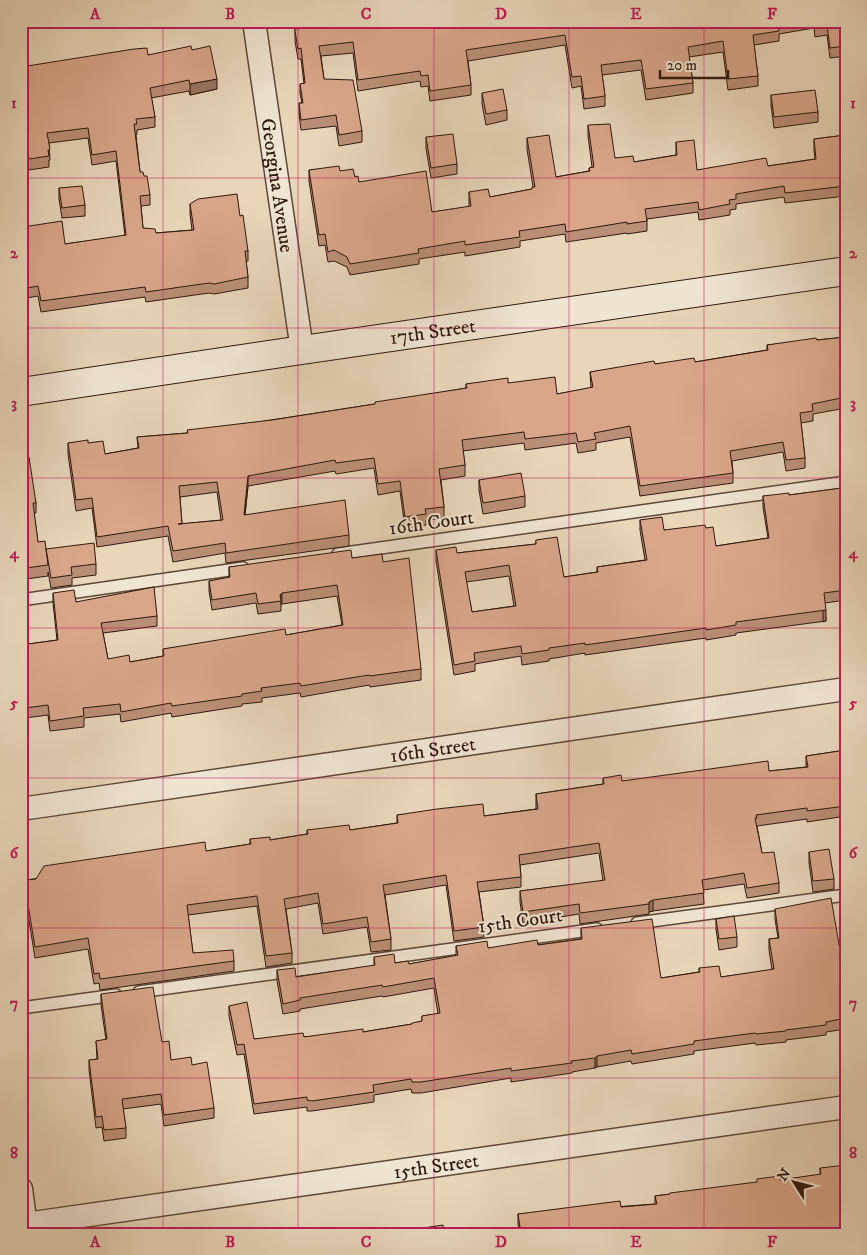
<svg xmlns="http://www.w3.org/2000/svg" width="867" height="1255" font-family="'IM FELL DW Pica',serif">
<rect width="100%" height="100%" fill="#e8d6bb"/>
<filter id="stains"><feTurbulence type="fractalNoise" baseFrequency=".004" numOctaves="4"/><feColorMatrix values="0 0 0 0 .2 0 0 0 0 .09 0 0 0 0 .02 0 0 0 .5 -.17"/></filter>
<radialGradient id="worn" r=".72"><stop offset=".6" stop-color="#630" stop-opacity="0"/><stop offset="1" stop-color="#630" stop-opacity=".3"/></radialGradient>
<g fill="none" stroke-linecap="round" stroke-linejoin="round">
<defs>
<path id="lane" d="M 338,554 L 846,482
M 21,600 L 243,568
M 637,923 L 846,895
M 139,992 L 597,929
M 21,1008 L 116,995"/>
<g id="street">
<path id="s1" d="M 254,21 L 302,350"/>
<path id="s2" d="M 21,809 L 846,689"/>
<path d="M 21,1189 L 27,1234"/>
<path id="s3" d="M 26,1224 L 846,1107"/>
</g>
<g id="secondary">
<path id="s4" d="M 21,392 L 302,350 L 846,271"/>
</g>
</defs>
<use href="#lane" stroke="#5d4837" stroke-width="14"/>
<use href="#street" stroke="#5d4837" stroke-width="25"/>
<use href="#secondary" stroke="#2f190b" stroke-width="30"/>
<use href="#lane" stroke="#f0e4d3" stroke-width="11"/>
<use href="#street" stroke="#f0e4d3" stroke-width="22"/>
<use href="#secondary" stroke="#f0e4d3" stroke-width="28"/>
</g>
<path fill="#bb8f77" stroke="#2f190b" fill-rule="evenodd" d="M 341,21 L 846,21 L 846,56 L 830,58 L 827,35 L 815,37 L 814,28 L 779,34 L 779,41 L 754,45 L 758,76 L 758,86 L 728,90 L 723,52 L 689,57 L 693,83 L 693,93 L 646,100 L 641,70 L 602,75 L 605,96 L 605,106 L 584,109 L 581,86 L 572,88 L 565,45 L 468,61 L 471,85 L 471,95 L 430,101 L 428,86 L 421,87 L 420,81 L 358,91 L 353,53 L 321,56 L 324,79 L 362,131 L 362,142 L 339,146 L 336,126 L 301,130 L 299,114 L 299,103 L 302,103 L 300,94 L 300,84 L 304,84 L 301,59 L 298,59 L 295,41 L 295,29 Z
M 192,50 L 217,89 L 190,95 L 189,91 L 151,98 L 155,117 L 155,127 L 137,130 L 137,134 L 136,135 L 140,172 L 150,195 L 150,205 L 141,206 L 143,228 L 156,233 L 192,230 L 190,214 L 190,204 L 240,216 L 248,251 L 248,261 L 246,261 L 248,277 L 248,288 L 214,294 L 209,293 L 146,302 L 145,297 L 41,312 L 38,296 L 21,299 L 21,216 L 23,227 L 65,244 L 125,236 L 116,161 L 92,165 L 88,138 L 49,143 L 50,160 L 49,160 L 49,167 L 29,170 L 24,134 L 21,130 L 21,67 L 148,55 Z
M 482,93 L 507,110 L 507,120 L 486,125 L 482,104 Z
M 771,95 L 818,112 L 818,122 L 774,128 L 771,105 Z
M 588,125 L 615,158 L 634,162 L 676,155 L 676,142 L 697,170 L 768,166 L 815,159 L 814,150 L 814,139 L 846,135 L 846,196 L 785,203 L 784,197 L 736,204 L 736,209 L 730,210 L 730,215 L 699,220 L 698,212 L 647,219 L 647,231 L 627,234 L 627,233 L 566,242 L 565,234 L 520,241 L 520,247 L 465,256 L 465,252 L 419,259 L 419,264 L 350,275 L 347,267 L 334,261 L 328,262 L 325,245 L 319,246 L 309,181 L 309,170 L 340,171 L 355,177 L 359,182 L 432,212 L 469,207 L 469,192 L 490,197 L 532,189 L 533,187 L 527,149 L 527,138 L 556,177 L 589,171 L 589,168 L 592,167 L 588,136 Z
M 426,137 L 457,164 L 457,174 L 431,178 L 426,148 Z
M 59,188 L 85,205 L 85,216 L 62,218 L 59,199 Z
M 846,337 L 846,408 L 813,414 L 813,421 L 801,423 L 805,458 L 805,468 L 786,471 L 783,452 L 732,461 L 733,473 L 733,483 L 640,496 L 630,437 L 596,443 L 596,450 L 578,453 L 576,443 L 525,450 L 524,443 L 463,451 L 465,465 L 465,476 L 441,480 L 444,507 L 444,518 L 426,520 L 426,525 L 405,528 L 400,491 L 378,495 L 374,468 L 336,474 L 335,471 L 248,486 L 245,515 L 349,535 L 349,546 L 226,563 L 225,553 L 173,562 L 168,536 L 97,547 L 92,508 L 76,511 L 68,454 L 68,443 L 88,443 L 105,454 L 138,448 L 137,437 L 187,433 L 375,404 L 466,388 L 466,384 L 508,383 L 557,394 L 591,388 L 590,372 L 655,364 L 695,362 L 767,350 L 767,345 ZM 217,492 L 221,520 L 182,524 L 180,497 Z
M 21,458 L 36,503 L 36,513 L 34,513 L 38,542 L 46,550 L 96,564 L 96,575 L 72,578 L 72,585 L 51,588 L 48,572 L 48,576 L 26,579 L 23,559 L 21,559 Z
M 479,480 L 525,496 L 525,507 L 483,514 L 479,490 Z
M 846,484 L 846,600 L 825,603 L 826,621 L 736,633 L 736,635 L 706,640 L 706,638 L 585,655 L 585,653 L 549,659 L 549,661 L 522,665 L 521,656 L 475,664 L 475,671 L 454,675 L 436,561 L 436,550 L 457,553 L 536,544 L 536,540 L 564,577 L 597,572 L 597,567 L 645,560 L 640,530 L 640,520 L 664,530 L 706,528 L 716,546 L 768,538 L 763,507 L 763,496 L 789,495 L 842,488 ZM 509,576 L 514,606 L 472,612 L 466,582 Z
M 352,558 L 383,562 L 421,669 L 421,680 L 370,687 L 369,685 L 301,697 L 300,693 L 262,698 L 262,702 L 242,704 L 242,706 L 172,717 L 171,713 L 121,722 L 120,714 L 84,718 L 84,727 L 50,731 L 48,715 L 25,718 L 21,699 L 21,645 L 57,640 L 53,603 L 53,593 L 76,602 L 157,616 L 157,626 L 103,633 L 108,659 L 130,662 L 163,656 L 163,649 L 286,635 L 342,625 L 337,596 L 282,604 L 281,605 L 281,611 L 258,614 L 256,603 L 212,610 L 209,591 L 209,581 L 229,578 L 229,567 Z
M 846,750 L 846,816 L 807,822 L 807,819 L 757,826 L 762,853 L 779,883 L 779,893 L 747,898 L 744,884 L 703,890 L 704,904 L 653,911 L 649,912 L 649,914 L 580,924 L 579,914 L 523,923 L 520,902 L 520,891 L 603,881 L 599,853 L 520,865 L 521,877 L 521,887 L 479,892 L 484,927 L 484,937 L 454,941 L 446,885 L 385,895 L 391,939 L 391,950 L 371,952 L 367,927 L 323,934 L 318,903 L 286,909 L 292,953 L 292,963 L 266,967 L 257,906 L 188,915 L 193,953 L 234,961 L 234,971 L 100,990 L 99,983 L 94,984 L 88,949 L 35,958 L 26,902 L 27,880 L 250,844 L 250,839 L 270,840 L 307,834 L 307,830 L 350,830 L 397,823 L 397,815 L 484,816 L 536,809 L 536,794 L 603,784 L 603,778 L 622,781 L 769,771 L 806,767 L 806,756 Z
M 809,852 L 834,879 L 834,889 L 813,892 L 809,863 Z
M 775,909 L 841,956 L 846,956 L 846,1029 L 826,1032 L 826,1035 L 786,1040 L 786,1042 L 756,1045 L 755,1043 L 694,1051 L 694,1054 L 632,1064 L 631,1061 L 597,1067 L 595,1068 L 572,1072 L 572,1073 L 511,1082 L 511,1078 L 421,1093 L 412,1093 L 411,1089 L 374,1095 L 374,1102 L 312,1111 L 307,1111 L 307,1107 L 254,1114 L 244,1054 L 237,1055 L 229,1016 L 229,1006 L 254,1039 L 304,1037 L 363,1032 L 412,1024 L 422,1021 L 422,1016 L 438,1014 L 434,988 L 383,997 L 382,996 L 300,1009 L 300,1011 L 283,1014 L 277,981 L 277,970 L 296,977 L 374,966 L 374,957 L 395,963 L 409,964 L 456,956 L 456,946 L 488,948 L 538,945 L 581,939 L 581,928 L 661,978 L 699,972 L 699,968 L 721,977 L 772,970 L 769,950 L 769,939 L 778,938 L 775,919 Z
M 716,919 L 737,937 L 737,947 L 719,950 L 716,929 Z
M 101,994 L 162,1042 L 171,1060 L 192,1065 L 214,1108 L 214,1118 L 164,1126 L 161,1104 L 123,1109 L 126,1128 L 126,1138 L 104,1141 L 102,1127 L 96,1128 L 89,1070 L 89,1060 L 97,1059 L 96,1041 L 106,1040 L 101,1005 Z
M 820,1168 L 846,1234 L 520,1234 L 518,1224 L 518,1214 L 655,1204 L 655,1196 L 820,1175 Z"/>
<path fill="#987461" stroke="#2f190b" d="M 217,79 L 217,89 L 190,95 L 190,84 Z
M 248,476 L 248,486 L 244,525 L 244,515 Z
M 282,593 L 282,604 L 281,605 L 280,595 Z
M 826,610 L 826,621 L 823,622 L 823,611 Z
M 653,900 L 653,911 L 649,912 L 649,902 Z
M 597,1056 L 597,1067 L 595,1068 L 595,1058 Z"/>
<path fill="#d9a68a" stroke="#2f190b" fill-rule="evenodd" d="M 341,21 L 793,21 L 778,24 L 779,31 L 753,35 L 758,76 L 728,79 L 723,41 L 688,47 L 693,83 L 646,89 L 641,60 L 601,65 L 605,96 L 584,99 L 581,76 L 572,77 L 565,35 L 466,50 L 471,85 L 430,91 L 428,75 L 421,76 L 420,71 L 358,80 L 353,42 L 319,46 L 324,79 L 353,80 L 362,131 L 339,135 L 336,115 L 301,120 L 299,103 L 303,103 L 300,84 L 305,83 L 301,48 L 298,49 L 295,31 L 295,29 L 305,28 L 305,25 Z
M 814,21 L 846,21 L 846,46 L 830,48 L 827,25 L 815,27 Z
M 191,46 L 192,50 L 210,46 L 217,79 L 190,84 L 189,80 L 150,88 L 155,117 L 136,119 L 137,124 L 134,124 L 140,172 L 143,172 L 144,176 L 147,176 L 150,195 L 140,196 L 143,228 L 155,229 L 156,233 L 194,230 L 190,204 L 198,199 L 237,194 L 240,216 L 243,215 L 248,251 L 245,251 L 248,277 L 214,284 L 209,283 L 146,292 L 145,287 L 41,301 L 38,286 L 21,289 L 21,216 L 23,227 L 62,221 L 65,244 L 126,235 L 116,151 L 92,155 L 88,128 L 47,133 L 50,149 L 48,150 L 49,156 L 29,159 L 24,123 L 21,120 L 21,67 L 134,49 L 147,48 L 148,55 Z
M 503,89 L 507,110 L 486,114 L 482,93 Z
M 815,90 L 818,112 L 774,117 L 771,95 Z
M 610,124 L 615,158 L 633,156 L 634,162 L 677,155 L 676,142 L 694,140 L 697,170 L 766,158 L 768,166 L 816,159 L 814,139 L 846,135 L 846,186 L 785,193 L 784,186 L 736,194 L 736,199 L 729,200 L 730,204 L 699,210 L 698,202 L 645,209 L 647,221 L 627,224 L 627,222 L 566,232 L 565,224 L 519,231 L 520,237 L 465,245 L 465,241 L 418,249 L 419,253 L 350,264 L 347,257 L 334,250 L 328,252 L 325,234 L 319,235 L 309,170 L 339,166 L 340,171 L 353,169 L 355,177 L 358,176 L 359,182 L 426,171 L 432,212 L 471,206 L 469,192 L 488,189 L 490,197 L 532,189 L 532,187 L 535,187 L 527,138 L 549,135 L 556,177 L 590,171 L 589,168 L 594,167 L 588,125 Z
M 453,134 L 457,164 L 431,168 L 426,137 Z
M 82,186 L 85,205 L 62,208 L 59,188 Z
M 846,337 L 846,397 L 812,404 L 813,411 L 800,413 L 805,458 L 786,460 L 783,442 L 730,451 L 733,473 L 640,486 L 630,426 L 594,433 L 596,439 L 578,442 L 576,433 L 525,439 L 524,432 L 462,440 L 465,465 L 439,469 L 444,507 L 425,509 L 426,514 L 405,517 L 400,481 L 378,484 L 374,458 L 336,463 L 335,460 L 248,476 L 244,515 L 345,500 L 349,535 L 226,553 L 225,543 L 173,551 L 168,526 L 97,537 L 92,498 L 76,500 L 68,443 L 88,440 L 88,443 L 103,441 L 105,454 L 139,448 L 137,437 L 188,433 L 187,430 L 272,420 L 375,404 L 375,402 L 467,388 L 466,384 L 508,378 L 508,383 L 555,377 L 557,394 L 593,387 L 590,372 L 654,361 L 655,364 L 694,358 L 695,362 L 768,350 L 767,345 L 816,338 L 817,340 ZM 217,482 L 223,520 L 178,524 L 182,524 L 179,486 Z
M 29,457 L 36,503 L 33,503 L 38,542 L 45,541 L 48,565 L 26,568 L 23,548 L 21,548 L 21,458 Z
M 521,473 L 525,496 L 483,503 L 479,480 Z
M 846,484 L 846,590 L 824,593 L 826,610 L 736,622 L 736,625 L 706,630 L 706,628 L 585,645 L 585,643 L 549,648 L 549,650 L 522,654 L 521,646 L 474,653 L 475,661 L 454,665 L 436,550 L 456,547 L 457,553 L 536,544 L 536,540 L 557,537 L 564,577 L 598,572 L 597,567 L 647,560 L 640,520 L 662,517 L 664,530 L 705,525 L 706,528 L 713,527 L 716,546 L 769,538 L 763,496 L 789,493 L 789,495 L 842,488 L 842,485 ZM 509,565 L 516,606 L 472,612 L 465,572 Z
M 94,543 L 96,564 L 71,567 L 72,575 L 51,578 L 46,549 Z
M 351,550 L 352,558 L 382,554 L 383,562 L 409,558 L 421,669 L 370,676 L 369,675 L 301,686 L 300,683 L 261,688 L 262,691 L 242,694 L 242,696 L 172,706 L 171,703 L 121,712 L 120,704 L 83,708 L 84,716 L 50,721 L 48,705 L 25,708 L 21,689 L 21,645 L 58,640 L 53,593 L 74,590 L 76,602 L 154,587 L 157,616 L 101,623 L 108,659 L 129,655 L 130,662 L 164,656 L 163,649 L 285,629 L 286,635 L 343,625 L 337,585 L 282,593 L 280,595 L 281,601 L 258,604 L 256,593 L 212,600 L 209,581 L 230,577 L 229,567 Z
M 846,750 L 846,806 L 807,811 L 807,808 L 756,815 L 757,818 L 755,818 L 762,853 L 774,852 L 779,883 L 747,888 L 744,873 L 702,880 L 704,893 L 653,900 L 649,902 L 649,904 L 580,913 L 579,904 L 523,912 L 520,891 L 605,880 L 599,843 L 519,855 L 521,877 L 477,882 L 484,927 L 454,931 L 446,875 L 383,885 L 391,939 L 371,942 L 367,917 L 323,924 L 318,893 L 284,899 L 292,953 L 266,956 L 257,896 L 187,905 L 193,953 L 233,950 L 234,961 L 100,979 L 99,973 L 94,974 L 88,938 L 35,947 L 26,892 L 28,891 L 27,880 L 36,879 L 44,866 L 205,842 L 206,851 L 251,844 L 250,839 L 270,837 L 270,840 L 308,834 L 307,830 L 349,825 L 350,830 L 398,823 L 397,815 L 437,809 L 483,804 L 484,816 L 538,809 L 536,794 L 604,784 L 603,778 L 621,775 L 622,781 L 768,761 L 769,771 L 808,767 L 806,756 Z
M 829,849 L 834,879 L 813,881 L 809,852 Z
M 831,898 L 841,956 L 846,956 L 846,1018 L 826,1022 L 826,1025 L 786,1030 L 786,1031 L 756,1034 L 755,1033 L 694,1041 L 694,1044 L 632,1054 L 631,1050 L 597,1056 L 595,1058 L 571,1061 L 572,1063 L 511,1071 L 511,1068 L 421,1082 L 412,1082 L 411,1079 L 373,1085 L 374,1092 L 312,1101 L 307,1100 L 307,1097 L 254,1104 L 244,1044 L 237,1045 L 229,1006 L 247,1002 L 254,1039 L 303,1033 L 304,1037 L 363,1029 L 363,1032 L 412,1024 L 412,1023 L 422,1021 L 422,1016 L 440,1013 L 434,978 L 383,987 L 382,985 L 300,998 L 300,1000 L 283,1004 L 277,970 L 295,968 L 296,977 L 375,965 L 374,957 L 394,954 L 395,963 L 408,961 L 409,964 L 458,955 L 456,946 L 487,941 L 488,948 L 537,940 L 538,945 L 582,939 L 581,928 L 652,919 L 661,978 L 700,972 L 699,968 L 719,966 L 721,977 L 774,969 L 769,939 L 779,938 L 775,909 Z
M 734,916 L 737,937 L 719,939 L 716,919 Z
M 153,987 L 162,1042 L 169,1041 L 171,1060 L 191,1057 L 192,1065 L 207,1062 L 214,1108 L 164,1115 L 161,1094 L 122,1099 L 126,1128 L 104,1130 L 102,1116 L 96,1117 L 89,1060 L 98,1059 L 96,1041 L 107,1039 L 101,994 Z
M 846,1165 L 846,1234 L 744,1234 L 743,1230 L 717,1234 L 521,1234 L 518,1214 L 620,1201 L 621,1207 L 657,1204 L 655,1196 L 670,1194 L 670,1193 L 757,1182 L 757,1179 L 780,1176 L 780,1180 L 821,1174 L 820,1168 Z
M 443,1225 L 444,1234 L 384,1234 Z"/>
<path fill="none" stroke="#c2185b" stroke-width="1" stroke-opacity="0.55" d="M 163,21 L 163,1234M 298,21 L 298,1234M 434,21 L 434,1234M 569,21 L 569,1234M 704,21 L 704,1234M 21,178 L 846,178M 21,328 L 846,328M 21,478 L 846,478M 21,628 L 846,628M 21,778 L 846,778M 21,928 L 846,928M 21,1078 L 846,1078"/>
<g text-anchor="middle" stroke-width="4" stroke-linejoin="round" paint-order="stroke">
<g font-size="20" fill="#2f190b" stroke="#f0e4d3">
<text dy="7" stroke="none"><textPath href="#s1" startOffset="166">Georgina Avenue</textPath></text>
<text dy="7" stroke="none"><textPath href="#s4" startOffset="416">17th Street</textPath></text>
<text transform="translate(431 522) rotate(-8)" y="7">16th Court</text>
<text dy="7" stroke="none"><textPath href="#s2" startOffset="416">16th Street</textPath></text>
<text transform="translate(520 920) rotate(-8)" y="7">15th Court</text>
<text dy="7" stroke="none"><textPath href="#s3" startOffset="414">15th Street</textPath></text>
</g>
</g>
<rect width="867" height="1255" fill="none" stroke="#e8d6bb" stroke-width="55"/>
<g transform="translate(794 1182) rotate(306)" stroke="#f0e4d3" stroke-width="4" paint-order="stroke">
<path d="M0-4L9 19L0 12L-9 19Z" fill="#2f190b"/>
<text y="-8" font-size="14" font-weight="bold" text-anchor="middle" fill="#2f190b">N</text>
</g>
<path d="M660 70v8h68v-8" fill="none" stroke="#2f190b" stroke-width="2.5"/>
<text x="667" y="70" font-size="15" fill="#2f190b" stroke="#f0e4d3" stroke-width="4" paint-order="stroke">20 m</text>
<rect x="28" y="28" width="812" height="1200" fill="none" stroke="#c2185b" stroke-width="2"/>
<g font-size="16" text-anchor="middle" font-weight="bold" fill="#c2185b">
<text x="95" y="19">A</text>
<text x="230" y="19">B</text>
<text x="366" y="19">C</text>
<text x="501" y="19">D</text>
<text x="636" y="19">E</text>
<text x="772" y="19">F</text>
<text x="14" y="108">1</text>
<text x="853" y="108">1</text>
<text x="14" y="258">2</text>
<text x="853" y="258">2</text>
<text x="14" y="408">3</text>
<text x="853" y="408">3</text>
<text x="14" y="558">4</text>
<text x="853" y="558">4</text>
<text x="14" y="708">5</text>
<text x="853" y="708">5</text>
<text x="14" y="858">6</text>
<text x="853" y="858">6</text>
<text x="14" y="1008">7</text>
<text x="853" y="1008">7</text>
<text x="14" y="1158">8</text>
<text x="853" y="1158">8</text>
<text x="95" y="1247">A</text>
<text x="230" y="1247">B</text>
<text x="366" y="1247">C</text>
<text x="501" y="1247">D</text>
<text x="636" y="1247">E</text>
<text x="772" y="1247">F</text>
</g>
<rect width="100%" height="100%" filter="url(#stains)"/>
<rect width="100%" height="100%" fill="url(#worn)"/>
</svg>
